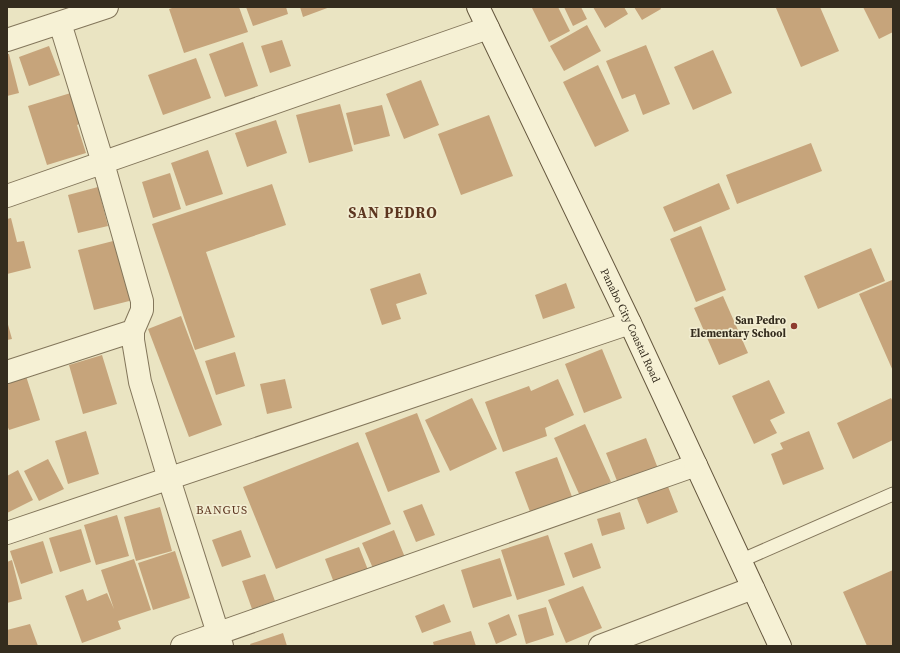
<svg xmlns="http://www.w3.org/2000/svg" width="900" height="653" font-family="'Source Serif 4',serif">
<rect width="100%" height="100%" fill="#eae4c2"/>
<path fill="#c6a47b" d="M 175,7 L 239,7 L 248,32 L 184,53 L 169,9 Z
M 246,7 L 286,7 L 288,14 L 253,26 Z
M 300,7 L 330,7 L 303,17 Z
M 535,7 L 558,7 L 570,31 L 549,42 L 532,8 Z
M 564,7 L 581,7 L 587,19 L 573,26 Z
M 593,7 L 624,7 L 628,14 L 605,28 Z
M 634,7 L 660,7 L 661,9 L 642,20 Z
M 777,7 L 820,7 L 839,51 L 801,67 L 776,8 Z
M 863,7 L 893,7 L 893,32 L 879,39 Z
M 587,25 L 601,51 L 564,71 L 550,46 Z
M 282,40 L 291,66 L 270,73 L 261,46 Z
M 243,42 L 258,86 L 225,97 L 209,54 Z
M 646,45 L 670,104 L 643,115 L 635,94 L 622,99 L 606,61 Z
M 49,46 L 60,75 L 29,86 L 19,57 Z
M 713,50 L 732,93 L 693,110 L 674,67 Z
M 7,54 L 9,54 L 19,93 L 7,96 Z
M 196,58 L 211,98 L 163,115 L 148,75 Z
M 598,65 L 629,131 L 595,147 L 563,82 Z
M 421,80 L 439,125 L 404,139 L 386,94 Z
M 74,92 L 84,122 L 77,125 L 86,153 L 47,165 L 28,106 Z
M 340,104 L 353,151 L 309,163 L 296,115 Z
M 382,105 L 390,136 L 354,145 L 346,113 Z
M 489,115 L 513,176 L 461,195 L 438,134 Z
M 276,120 L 287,153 L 247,167 L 235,133 Z
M 811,143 L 822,171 L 737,204 L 726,175 Z
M 208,150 L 223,194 L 186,206 L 171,163 Z
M 170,173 L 181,209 L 153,218 L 142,182 Z
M 719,183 L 730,209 L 674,232 L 663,207 Z
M 272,184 L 286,225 L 206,252 L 235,337 L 195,350 L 152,224 Z
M 98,187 L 108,226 L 78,233 L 68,195 Z
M 11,218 L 17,242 L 24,241 L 31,268 L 7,274 L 7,219 Z
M 701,226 L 726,290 L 696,302 L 670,239 Z
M 121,239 L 137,299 L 94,310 L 78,250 Z
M 871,248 L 885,281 L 818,309 L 804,276 Z
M 420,273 L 427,294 L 396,304 L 401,319 L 382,325 L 370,289 Z
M 892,280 L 893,282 L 893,371 L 859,294 Z
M 566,283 L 575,308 L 543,319 L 535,295 Z
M 723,296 L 748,353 L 719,365 L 694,308 Z
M 181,316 L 222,425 L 189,437 L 148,329 Z
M 7,321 L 12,339 L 7,340 Z
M 602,349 L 622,398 L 584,413 L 565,364 Z
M 235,352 L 245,386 L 216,395 L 205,361 Z
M 102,355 L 117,404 L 83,414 L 69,365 Z
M 26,376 L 40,420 L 9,430 L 7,425 L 7,382 Z
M 285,379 L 292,408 L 267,414 L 260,384 Z
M 558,379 L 574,415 L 545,428 L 547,436 L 503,452 L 485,402 L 529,386 L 531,391 Z
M 769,380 L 785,413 L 770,420 L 777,433 L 754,444 L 732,396 Z
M 472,398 L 497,449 L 450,471 L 425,420 Z
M 891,398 L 893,402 L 893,440 L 853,459 L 837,423 Z
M 417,413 L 440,472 L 388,492 L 365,433 Z
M 585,424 L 611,482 L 580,496 L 554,438 Z
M 86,431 L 99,474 L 68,484 L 55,441 Z
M 809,431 L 824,469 L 783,485 L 771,454 L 783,449 L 780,443 Z
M 646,438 L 659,471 L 619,486 L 606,453 Z
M 358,442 L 391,524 L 276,569 L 243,487 Z
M 557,457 L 574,502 L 532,517 L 515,472 Z
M 48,459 L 64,489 L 39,501 L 24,471 Z
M 18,470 L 33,500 L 7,513 L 7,476 Z
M 665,479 L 678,512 L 647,524 L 634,491 Z
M 422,504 L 435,535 L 416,542 L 403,511 Z
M 160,507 L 172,551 L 136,561 L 124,517 Z
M 620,512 L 625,529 L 602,536 L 597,519 Z
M 117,515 L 129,556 L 96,565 L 84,525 Z
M 81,529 L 91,562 L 60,572 L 49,538 Z
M 241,530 L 251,557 L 222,567 L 212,540 Z
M 394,530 L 406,560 L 375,573 L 362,543 Z
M 548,535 L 565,585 L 517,600 L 501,550 Z
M 43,541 L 53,573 L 21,584 L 10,551 Z
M 592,543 L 601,568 L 573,578 L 564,553 Z
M 359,547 L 370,575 L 336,588 L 325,559 Z
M 175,551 L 190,598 L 153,610 L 138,563 Z
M 500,558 L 512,596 L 473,608 L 461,570 Z
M 134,559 L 151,610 L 118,621 L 121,629 L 82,643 L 65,596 L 83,589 L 87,601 L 107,593 L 114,609 L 101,570 Z
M 12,560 L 22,599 L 7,603 L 7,562 Z
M 893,570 L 893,646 L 867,646 L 843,592 Z
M 265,574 L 275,601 L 252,609 L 242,581 Z
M 583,586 L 602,628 L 566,643 L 548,600 Z
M 444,604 L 451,622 L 422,633 L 415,616 Z
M 546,607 L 554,635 L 526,644 L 518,615 Z
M 509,614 L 517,635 L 496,644 L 488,623 Z
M 30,624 L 38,646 L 7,646 L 7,630 Z
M 471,631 L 476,646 L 434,646 L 433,642 Z
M 283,633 L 287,646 L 251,646 L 250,644 Z"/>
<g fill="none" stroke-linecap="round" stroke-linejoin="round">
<defs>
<path id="service" d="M 740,561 L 893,494"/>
<path id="minor" d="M 60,23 L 103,163 L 142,301 L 142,310 L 133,331 L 133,340 L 140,382 L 169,479 L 222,646
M 7,40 L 107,7
M 7,196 L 488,28
M 7,372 L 133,331
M 7,533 L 630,323
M 182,646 L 696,465
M 600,646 L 753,588"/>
<g id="secondary">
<path id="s1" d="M 478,7 L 630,323 L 780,646"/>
</g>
</defs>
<use href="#service" stroke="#83765b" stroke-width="15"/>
<use href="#minor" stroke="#83765b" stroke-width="24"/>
<use href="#secondary" stroke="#65573e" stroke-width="24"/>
<use href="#service" stroke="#f6f1d5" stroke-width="13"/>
<use href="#minor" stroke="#f6f1d5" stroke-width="22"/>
<use href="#secondary" stroke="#f6f1d5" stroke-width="22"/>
</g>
<circle fill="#8e3b2f" stroke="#f2edd1" stroke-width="1.5" cx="794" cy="326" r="4"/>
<g text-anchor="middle" stroke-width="3.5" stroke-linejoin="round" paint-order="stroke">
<g font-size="11" font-weight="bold" fill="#342c1e" stroke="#f2edd1" text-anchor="end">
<text x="786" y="324">San Pedro<tspan x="786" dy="13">Elementary School</tspan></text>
</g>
<g font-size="11" fill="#342c1e" stroke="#f2edd1">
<text dy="4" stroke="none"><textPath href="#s1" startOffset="353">Panabo City Coastal Road</textPath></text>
</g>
<g font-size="12" letter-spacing="1" fill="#5d3620" stroke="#f2edd1">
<text x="222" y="514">BANGUS</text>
</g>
<g font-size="15" font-weight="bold" letter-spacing="1" fill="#5d3620" stroke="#f2edd1">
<text x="393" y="218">SAN PEDRO</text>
</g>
</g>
<rect width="900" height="653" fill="none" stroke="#342c1e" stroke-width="16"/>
</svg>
